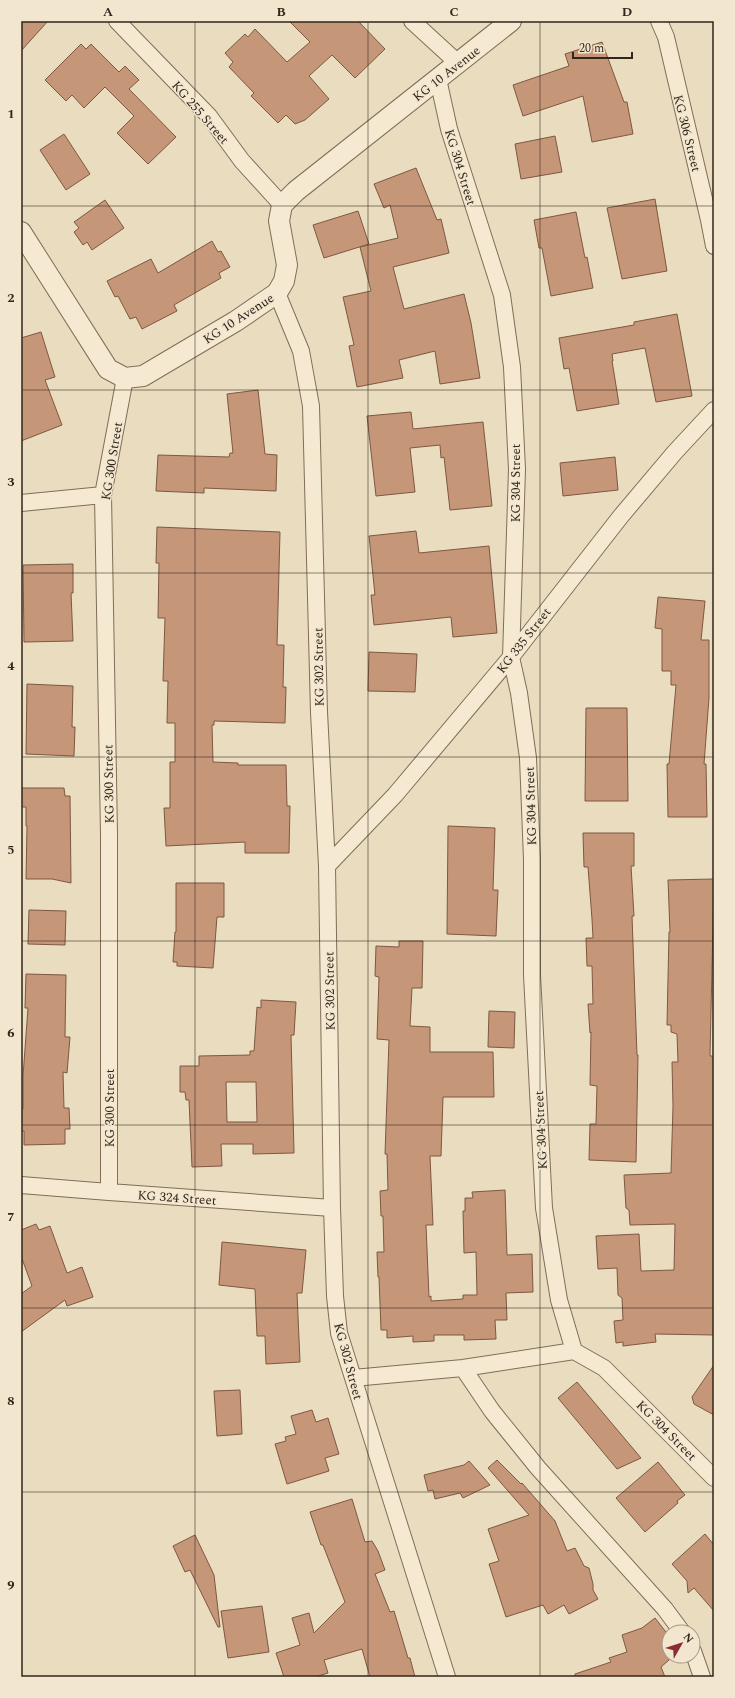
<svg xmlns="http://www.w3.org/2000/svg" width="735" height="1698" font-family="Spectral,serif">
<rect width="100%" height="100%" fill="#e9dcbf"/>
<path fill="#c59678" stroke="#7e5841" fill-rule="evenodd" d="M 21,21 L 48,21 L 21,51 Z
M 289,21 L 358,21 L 385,49 L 355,78 L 332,55 L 309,76 L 329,99 L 305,120 L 295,124 L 286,115 L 278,123 L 251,96 L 254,93 L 229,67 L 233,62 L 225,53 L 245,34 L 248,37 L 255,29 L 287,62 L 310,42 Z
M 602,42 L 624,102 L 627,102 L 633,134 L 592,142 L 583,96 L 523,116 L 513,85 L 569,66 L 565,54 Z
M 81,44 L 86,49 L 91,44 L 119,72 L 125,66 L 139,80 L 129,89 L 176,137 L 148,164 L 117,133 L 134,116 L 105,87 L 84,108 L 72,95 L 66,101 L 45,80 Z
M 64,134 L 90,174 L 66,190 L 40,150 Z
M 555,136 L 562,172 L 521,179 L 515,144 Z
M 416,168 L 437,220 L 441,219 L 449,253 L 393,267 L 404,309 L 464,294 L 471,323 L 480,378 L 440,384 L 435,351 L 399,360 L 403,378 L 357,387 L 349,346 L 354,345 L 343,297 L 371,291 L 360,247 L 398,238 L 390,205 L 384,208 L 374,184 Z
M 655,199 L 667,271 L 622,279 L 607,208 Z
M 105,200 L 124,228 L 92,250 L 87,242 L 83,245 L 74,232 L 79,228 L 74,222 Z
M 358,211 L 369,244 L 324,258 L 313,225 Z
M 576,212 L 585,258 L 587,257 L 593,288 L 551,296 L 542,248 L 539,248 L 534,220 Z
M 212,241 L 218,252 L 221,251 L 230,267 L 219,273 L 221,278 L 174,305 L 177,311 L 142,329 L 136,317 L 130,319 L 118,296 L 115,297 L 107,281 L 151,259 L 158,273 Z
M 677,314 L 692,396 L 656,402 L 645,348 L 612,354 L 613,361 L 612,361 L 619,404 L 577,411 L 569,368 L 564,369 L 559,338 L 634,325 L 634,322 Z
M 41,332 L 55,377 L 45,380 L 62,425 L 21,441 L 21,338 Z
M 258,390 L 265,454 L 277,455 L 276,491 L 204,488 L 204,493 L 156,491 L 158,455 L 229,457 L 230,453 L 233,453 L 227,394 Z
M 411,412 L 413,429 L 483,422 L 492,506 L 450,510 L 444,457 L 441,458 L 440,445 L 410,448 L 415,492 L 376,496 L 367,416 Z
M 615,457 L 618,490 L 563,496 L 560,463 Z
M 157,527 L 280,532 L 277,645 L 284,645 L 283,687 L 286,687 L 285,723 L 214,721 L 214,725 L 212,725 L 213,762 L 238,763 L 238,765 L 286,765 L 287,806 L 290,806 L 289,853 L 245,853 L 245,842 L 166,846 L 164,808 L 170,808 L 170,762 L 175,762 L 175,723 L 167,723 L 168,681 L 163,681 L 165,618 L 158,618 L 159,563 L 156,563 Z
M 416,531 L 419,553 L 489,546 L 497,633 L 453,637 L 451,617 L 374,625 L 371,595 L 375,595 L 369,536 Z
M 73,564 L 73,593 L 71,593 L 73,641 L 24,642 L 23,565 Z
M 658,597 L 705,601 L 701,640 L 709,640 L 709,698 L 704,764 L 706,764 L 707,817 L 668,817 L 667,764 L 669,764 L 676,685 L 671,685 L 671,671 L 662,671 L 662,629 L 655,628 Z
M 369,652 L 417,654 L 415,692 L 368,691 Z
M 27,684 L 73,686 L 72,727 L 75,727 L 74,756 L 26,754 Z
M 586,708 L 627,708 L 628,801 L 585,801 Z
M 21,788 L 64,788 L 65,796 L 70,796 L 71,883 L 52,879 L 26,879 L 27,826 L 26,826 L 26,807 L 21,807 Z
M 448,826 L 495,828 L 493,890 L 498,890 L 496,936 L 447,934 Z
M 583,833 L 634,833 L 634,866 L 631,866 L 634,916 L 632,916 L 637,1055 L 638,1055 L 636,1162 L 589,1160 L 590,1124 L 596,1124 L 597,1086 L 590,1085 L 591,1032 L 590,1033 L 588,1004 L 593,1004 L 592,966 L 587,966 L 586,938 L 593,938 L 592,919 L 588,867 L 584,867 Z
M 714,879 L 710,1056 L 714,1056 L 714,1335 L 655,1334 L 656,1342 L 623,1346 L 623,1342 L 616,1343 L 614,1321 L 623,1320 L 622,1298 L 618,1295 L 617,1268 L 598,1269 L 596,1236 L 639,1234 L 641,1271 L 674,1270 L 675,1224 L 630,1225 L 629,1210 L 626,1208 L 624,1175 L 671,1173 L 673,1106 L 672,1062 L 678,1062 L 677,1034 L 671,1032 L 671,1025 L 667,1025 L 669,932 L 670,932 L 668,880 Z
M 176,883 L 224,883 L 224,917 L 217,917 L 213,968 L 177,966 L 177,962 L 173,962 L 175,932 L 176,932 Z
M 29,910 L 66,911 L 65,945 L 28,944 Z
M 399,941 L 423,941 L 422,988 L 412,988 L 410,1026 L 430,1027 L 430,1052 L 493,1052 L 494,1097 L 443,1097 L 441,1156 L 430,1156 L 433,1225 L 426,1225 L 429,1297 L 431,1296 L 431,1301 L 463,1299 L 463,1295 L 477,1295 L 476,1252 L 464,1253 L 463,1211 L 465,1211 L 465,1198 L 473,1198 L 472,1192 L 505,1190 L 507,1255 L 532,1254 L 533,1292 L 506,1293 L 507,1320 L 495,1320 L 496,1339 L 464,1340 L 464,1335 L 434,1335 L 434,1341 L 413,1342 L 413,1336 L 387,1338 L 387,1330 L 381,1330 L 379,1277 L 378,1277 L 377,1252 L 384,1252 L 383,1216 L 381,1216 L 380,1191 L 388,1190 L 387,1154 L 385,1154 L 389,1040 L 377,1039 L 379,977 L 375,976 L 376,946 L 399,947 Z
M 26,974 L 66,975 L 65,1037 L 70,1037 L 67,1073 L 63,1072 L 64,1108 L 69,1108 L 70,1129 L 65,1129 L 65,1144 L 24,1145 L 24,1131 L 21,1131 L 21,1109 L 23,1109 L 23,1076 L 28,1008 L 25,1008 Z
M 261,1000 L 296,1002 L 294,1035 L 291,1035 L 294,1153 L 253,1154 L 253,1144 L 221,1144 L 222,1166 L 192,1167 L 189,1100 L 186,1100 L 185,1092 L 180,1092 L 180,1066 L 199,1066 L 199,1056 L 250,1055 L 250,1051 L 254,1051 L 257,1007 L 261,1008 ZM 226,1082 L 256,1082 L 257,1122 L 227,1122 Z
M 489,1011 L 515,1012 L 514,1048 L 488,1047 Z
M 36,1224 L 39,1230 L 50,1226 L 67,1273 L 82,1267 L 93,1297 L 67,1306 L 65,1300 L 21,1332 L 21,1294 L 32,1286 L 21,1256 L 21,1230 Z
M 222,1242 L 306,1250 L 302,1293 L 297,1293 L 300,1362 L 266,1364 L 265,1336 L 257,1336 L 255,1289 L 219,1285 Z
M 714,1365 L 714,1415 L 694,1404 L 692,1397 Z
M 577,1382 L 641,1458 L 617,1469 L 558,1398 Z
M 240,1390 L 242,1434 L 217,1436 L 214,1391 Z
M 312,1410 L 316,1422 L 328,1418 L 339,1454 L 325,1458 L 329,1471 L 287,1484 L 275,1444 L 286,1441 L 285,1437 L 296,1434 L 291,1416 Z
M 497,1460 L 521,1484 L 522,1483 L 555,1521 L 567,1551 L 575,1548 L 584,1566 L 589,1568 L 593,1584 L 593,1590 L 598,1599 L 569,1614 L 564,1605 L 548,1614 L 543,1605 L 506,1617 L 489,1564 L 499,1561 L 488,1529 L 529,1515 L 488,1468 Z
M 469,1461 L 490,1485 L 463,1498 L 460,1493 L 435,1499 L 433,1490 L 428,1491 L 424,1475 L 464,1465 Z
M 658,1462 L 685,1495 L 677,1501 L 678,1503 L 645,1532 L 616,1498 Z
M 352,1499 L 365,1542 L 372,1541 L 378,1551 L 385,1570 L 375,1574 L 390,1612 L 394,1611 L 408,1658 L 410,1658 L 415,1677 L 370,1677 L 362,1649 L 324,1660 L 328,1673 L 315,1677 L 284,1677 L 276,1653 L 300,1645 L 292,1618 L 309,1613 L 314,1633 L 345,1602 L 323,1545 L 321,1545 L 310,1512 Z
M 705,1534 L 714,1545 L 714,1611 L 694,1588 L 688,1593 L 687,1581 L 672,1564 Z
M 195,1535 L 214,1575 L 220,1627 L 218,1627 L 190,1570 L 185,1572 L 173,1546 Z
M 262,1606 L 269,1652 L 228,1658 L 221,1611 Z
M 655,1618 L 669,1636 L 669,1660 L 661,1667 L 665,1677 L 575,1677 L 575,1674 L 611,1662 L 609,1658 L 627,1652 L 622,1635 L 642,1628 Z"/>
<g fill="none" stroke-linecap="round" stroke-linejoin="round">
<defs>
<path id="minor" d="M 117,21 L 209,116 L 242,161 L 282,205
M 412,21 L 459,64
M 659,21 L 666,37 L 709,220 L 714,246
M 438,79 L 449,129 L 502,295 L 512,367 L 517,469 L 511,657 L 519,693 L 528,758 L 532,859 L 532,975 L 544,1208 L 559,1300 L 574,1351 L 604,1368 L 714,1478
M 277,293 L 301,351 L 311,406 L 319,712 L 327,866 L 332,1208 L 335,1296 L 339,1333 L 447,1677
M 21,503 L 103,495
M 327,866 L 395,795 L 511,657 L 621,516 L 675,452 L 714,410
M 21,1185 L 109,1192 L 332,1208
M 109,1192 L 109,834 L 103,495 L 125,378
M 463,1368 L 492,1411 L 538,1468 L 665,1609 L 682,1632
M 353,1378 L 463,1368 L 574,1351
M 693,1651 L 702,1677"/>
<path id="tertiary" d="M 21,232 L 108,369 L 125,378 L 143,376 L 236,321 L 277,293 L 284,281 L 287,265 L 279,221 L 282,205 L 296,191 L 511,21"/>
</defs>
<use href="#minor" stroke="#816d59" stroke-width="18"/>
<use href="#tertiary" stroke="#816d59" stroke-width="22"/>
<use href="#minor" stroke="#f5ead1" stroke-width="16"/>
<use href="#tertiary" stroke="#f5ead1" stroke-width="20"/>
</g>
<path fill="none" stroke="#31261c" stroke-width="1" stroke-opacity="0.55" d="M 195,21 L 195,1677M 368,21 L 368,1677M 540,21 L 540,1677M 21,206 L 714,206M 21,390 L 714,390M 21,573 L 714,573M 21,757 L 714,757M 21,941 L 714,941M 21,1125 L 714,1125M 21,1308 L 714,1308M 21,1492 L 714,1492"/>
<g text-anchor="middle" stroke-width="3" stroke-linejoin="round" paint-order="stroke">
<g font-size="13" fill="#31261c" stroke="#f2e6ce">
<text transform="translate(446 73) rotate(-38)" y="5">KG 10 Avenue</text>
<text transform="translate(201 112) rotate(49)" y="5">KG 255 Street</text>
<text transform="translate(688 133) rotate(76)" y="5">KG 306 Street</text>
<text transform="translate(461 167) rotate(73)" y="5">KG 304 Street</text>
<text transform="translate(238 318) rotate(-33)" y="5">KG 10 Avenue</text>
<text transform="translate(111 461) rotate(-81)" y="5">KG 300 Street</text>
<text transform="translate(515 483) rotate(-90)" y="5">KG 304 Street</text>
<text transform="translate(523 640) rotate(-52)" y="5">KG 335 Street</text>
<text transform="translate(318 667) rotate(-91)" y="5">KG 302 Street</text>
<text transform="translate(108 784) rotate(-91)" y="5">KG 300 Street</text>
<text transform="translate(530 806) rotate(-92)" y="5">KG 304 Street</text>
<text transform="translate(329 991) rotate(-91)" y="5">KG 302 Street</text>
<text transform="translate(109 1108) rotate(-90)" y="5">KG 300 Street</text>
<text transform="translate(540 1130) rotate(-93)" y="5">KG 304 Street</text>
<text transform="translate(177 1197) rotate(4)" y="5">KG 324 Street</text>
<text transform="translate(349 1361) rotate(75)" y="5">KG 302 Street</text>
<text transform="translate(667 1430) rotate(45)" y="5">KG 304 Street</text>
</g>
</g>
<rect width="735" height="1698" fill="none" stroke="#f2e6ce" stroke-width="44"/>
<g transform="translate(681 1644) rotate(51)"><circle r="19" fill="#f2e6ce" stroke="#a59987"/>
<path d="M0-3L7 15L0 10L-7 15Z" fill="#8b2e31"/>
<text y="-6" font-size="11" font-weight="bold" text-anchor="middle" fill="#31261c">N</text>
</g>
<path d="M573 52v6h59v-6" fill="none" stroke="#31261c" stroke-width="2"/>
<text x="579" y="52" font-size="12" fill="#31261c" stroke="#f2e6ce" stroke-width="3" paint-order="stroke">20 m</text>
<rect x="22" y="22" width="691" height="1654" fill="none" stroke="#31261c" stroke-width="1.5"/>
<g font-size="13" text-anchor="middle" font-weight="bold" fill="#31261c">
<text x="108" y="16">A</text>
<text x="281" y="16">B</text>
<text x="454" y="16">C</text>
<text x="627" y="16">D</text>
<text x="11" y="118">1</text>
<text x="11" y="302">2</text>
<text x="11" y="486">3</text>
<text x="11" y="670">4</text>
<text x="11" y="854">5</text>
<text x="11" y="1037">6</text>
<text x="11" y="1221">7</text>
<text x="11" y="1405">8</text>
<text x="11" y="1589">9</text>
</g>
</svg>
